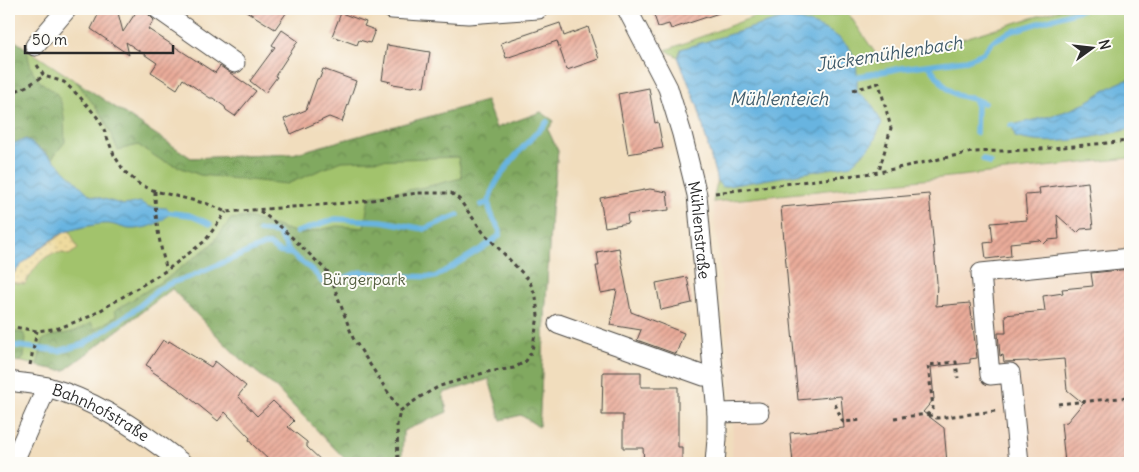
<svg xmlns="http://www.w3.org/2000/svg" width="1139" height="472" font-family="Delius,sans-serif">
<defs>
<pattern id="forest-crowns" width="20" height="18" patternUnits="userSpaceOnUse" patternTransform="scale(1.25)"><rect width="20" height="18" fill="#81a960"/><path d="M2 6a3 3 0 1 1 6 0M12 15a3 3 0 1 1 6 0" fill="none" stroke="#6a8a4f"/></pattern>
<pattern id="sand-dots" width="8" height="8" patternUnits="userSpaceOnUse" patternTransform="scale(1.25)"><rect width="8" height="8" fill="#eeda9e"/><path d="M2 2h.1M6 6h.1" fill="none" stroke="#cb8" stroke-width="1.8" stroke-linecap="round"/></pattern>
<pattern id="water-waves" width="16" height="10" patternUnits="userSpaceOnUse" patternTransform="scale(1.25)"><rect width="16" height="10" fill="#67b4e0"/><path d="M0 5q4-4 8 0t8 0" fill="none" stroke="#5593b6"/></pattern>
<pattern id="building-hatch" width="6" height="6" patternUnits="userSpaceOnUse" patternTransform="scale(1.25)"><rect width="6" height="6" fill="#eaac9a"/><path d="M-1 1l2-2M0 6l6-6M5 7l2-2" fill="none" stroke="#be8c7e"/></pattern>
</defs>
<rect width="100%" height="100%" fill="#fdfcf7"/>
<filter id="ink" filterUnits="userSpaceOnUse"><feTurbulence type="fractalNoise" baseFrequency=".02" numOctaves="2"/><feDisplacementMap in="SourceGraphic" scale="10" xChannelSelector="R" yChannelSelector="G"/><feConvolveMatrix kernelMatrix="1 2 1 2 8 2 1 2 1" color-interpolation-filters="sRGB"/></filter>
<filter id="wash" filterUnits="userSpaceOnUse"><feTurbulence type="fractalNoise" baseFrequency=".0096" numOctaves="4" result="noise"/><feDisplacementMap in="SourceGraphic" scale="20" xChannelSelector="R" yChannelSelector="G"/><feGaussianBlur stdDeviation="1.12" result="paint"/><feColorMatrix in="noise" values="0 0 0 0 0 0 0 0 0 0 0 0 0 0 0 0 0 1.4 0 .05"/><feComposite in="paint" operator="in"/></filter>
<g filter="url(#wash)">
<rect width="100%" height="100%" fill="#f1ddbd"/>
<path fill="#f1d5bc" d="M 1130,158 L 1130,463 L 732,463 L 733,424 L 730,369 L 713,202 Z"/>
<path fill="#a2c36c" stroke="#66774c" d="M 774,9 L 804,9 L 815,17 L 848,13 L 882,63 L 1061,9 L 1130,9 L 1130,158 L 713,202 L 717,181 L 698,107 L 678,57 L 666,50 Z
M 9,37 L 191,158 L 293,154 L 486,101 L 496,128 L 541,112 L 554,121 L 548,130 L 558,151 L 551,210 L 539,427 L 521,415 L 501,420 L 489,379 L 443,393 L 447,412 L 403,431 L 402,463 L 349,463 L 275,387 L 238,357 L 172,289 L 65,370 L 58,370 L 9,359 Z"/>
<path fill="url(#forest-crowns)" stroke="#566a46" d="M 9,37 L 27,49 C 29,64 32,77 46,86 C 50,89 55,91 58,96 C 66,109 64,128 65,142 L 52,158 L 26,139 L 9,145 Z
M 76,81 L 191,158 L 293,154 L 486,101 L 496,128 L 541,112 L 554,121 L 548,130 L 558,151 L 551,210 L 539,427 L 521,415 L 501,420 L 489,379 L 443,393 L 447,412 L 403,431 L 402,463 L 349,463 L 275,387 L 238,357 L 172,289 L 65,370 L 58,370 L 37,366 L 43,340 C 51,334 62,335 72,332 C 79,330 85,326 91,323 L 95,329 L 117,316 L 114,311 L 170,276 L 211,245 L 231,219 L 248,217 L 301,234 L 337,226 L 364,228 L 369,197 L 425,187 L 462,178 L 458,157 L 342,161 L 287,184 L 200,175 L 161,160 L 138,145 L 118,150 L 103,117 Z
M 9,331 L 23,333 L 26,338 L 24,358 L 19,362 L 9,359 Z"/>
<path fill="url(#sand-dots)" stroke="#8c8264" d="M 69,230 L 78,249 L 69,255 C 47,246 35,268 25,284 L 9,282 C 13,265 53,239 69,230 Z"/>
<path fill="url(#water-waves)" stroke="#497086" d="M 787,17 C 809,22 846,33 854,57 C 858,68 857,81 857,92 L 871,103 L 882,123 L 872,145 L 851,165 L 722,187 L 717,181 L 698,107 L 678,57 L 681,49 Z
M 1130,79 L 1130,129 C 1096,137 1050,148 1015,137 L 1013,129 L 1016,124 C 1037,119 1059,115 1079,106 C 1097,97 1111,84 1130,79 Z
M 26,139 L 52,158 L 90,195 L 124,205 L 140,202 L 149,207 L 167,208 L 170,212 C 164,224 142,230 129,229 C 123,228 116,225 110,224 C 99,223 83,227 72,230 C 54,233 18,265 9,280 L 9,145 Z"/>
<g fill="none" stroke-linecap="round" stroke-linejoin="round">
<path stroke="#67b4e0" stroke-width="5.5" d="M 929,66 C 937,75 945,90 957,95 C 966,98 975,98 984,103
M 850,78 L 902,68 L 967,60 L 983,53 L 993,41 L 1010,32 L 1083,9
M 974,99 L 977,106 L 976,133
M 1011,125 L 1014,126
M 983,159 L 990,163
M 481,205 L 489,202
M 164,212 L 189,215 L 210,224
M 259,231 L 278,233 C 282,240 286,248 292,254 C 302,264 315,269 322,282 L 327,284
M 297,232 L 335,219 L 382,221 L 424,229 L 458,215
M 336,281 L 360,272 L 397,276 L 435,277 L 484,247 L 499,236 L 500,231 C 496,223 488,212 489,202 C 491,179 531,138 547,122
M 9,345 L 59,351 L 84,344 L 136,309 L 159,289 L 171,283 L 192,276 L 264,245 L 270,245 L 279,252 L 292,254"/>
</g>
<g id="blocks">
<path fill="url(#building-hatch)" d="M 105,9 L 117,9 L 123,32 L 138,9 L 147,9 L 148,14 L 154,20 L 148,29 L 215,73 L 220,66 L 256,91 L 235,116 L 226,110 L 225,107 L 213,98 L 210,98 L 183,79 L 177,89 L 151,72 L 157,63 L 126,42 L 129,55 L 91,29 L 99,13 L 103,12 Z
M 243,9 L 289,9 L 275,29 Z
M 652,9 L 721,9 L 722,12 L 671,29 L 669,24 L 658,27 Z
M 341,13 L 366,22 L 364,26 L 375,30 L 370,43 L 359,40 L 357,45 L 332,36 Z
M 560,23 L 564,36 L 588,27 L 599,59 L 567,70 L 557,41 L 506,58 L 501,43 Z
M 282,30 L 298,41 L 275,76 L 277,77 L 265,93 L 250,81 L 275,47 L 272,45 Z
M 387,45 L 430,52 L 424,87 L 415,86 L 412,87 L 393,84 L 391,82 L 382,80 Z
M 323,69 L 356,81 L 342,122 L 329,117 L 291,134 L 284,119 L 306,110 L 317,79 L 320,78 Z
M 649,88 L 655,123 L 658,122 L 663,148 L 628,154 L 618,94 Z
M 1088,182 L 1093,228 L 1081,229 L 1077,233 L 1057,215 L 1059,239 L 1048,240 L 1044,244 L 1040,240 L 1010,243 L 1011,256 L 986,259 L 984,243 L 993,242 L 991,223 L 1027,220 L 1025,195 L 1040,194 L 1039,188 Z
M 650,189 L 667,192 L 669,210 L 627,215 L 628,223 L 605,227 L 600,198 Z
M 929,194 L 937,282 L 936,306 L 970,303 L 977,358 L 970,359 L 970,363 L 931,367 L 934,399 L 923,412 L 944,428 L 947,463 L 793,463 L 790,433 L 844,428 L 841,396 L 798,400 L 781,207 Z
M 619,248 L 631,312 L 684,333 L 676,354 L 637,340 L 641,330 L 610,325 L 617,290 L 601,293 L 596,266 L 599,266 L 597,252 Z
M 1130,269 L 1130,463 L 1065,463 L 1061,423 L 1067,422 L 1083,403 L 1067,390 L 1064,359 L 1029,362 L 1029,361 L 1004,362 L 1003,355 L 1000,356 L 998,333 L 1006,333 L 1005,315 L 1045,311 L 1043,296 L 1063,293 L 1062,289 L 1093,286 L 1091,273 Z
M 687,277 L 692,303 L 661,310 L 656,283 Z
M 163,340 L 168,343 L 169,341 L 211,367 L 215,361 L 246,386 L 238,396 L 257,416 L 273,401 L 294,421 L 288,427 L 307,442 L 307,447 L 324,463 L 272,463 L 252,444 L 249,440 L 250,438 L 225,412 L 218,421 L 180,390 L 150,370 L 151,368 L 146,365 Z
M 603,372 L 641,372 L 641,387 L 678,387 L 678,447 L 682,447 L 682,463 L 644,463 L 643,448 L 623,448 L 623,415 L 602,415 Z"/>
</g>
</g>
<g filter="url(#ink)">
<use href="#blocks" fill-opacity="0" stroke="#494641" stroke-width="1"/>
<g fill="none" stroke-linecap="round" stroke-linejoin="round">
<defs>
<g id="minor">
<path d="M 158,9 L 235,63"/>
<path d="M 392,9 L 468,14 L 538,9"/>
<path id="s1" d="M 627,9 L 668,88 L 682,134 L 697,195 L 717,413 L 717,439 L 715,463"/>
<path d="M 35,46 L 67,9"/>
<path d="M 558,324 L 704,376 L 714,376"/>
<path id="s2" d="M 9,381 C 21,383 35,384 47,387 C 96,400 143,432 182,463"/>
<path d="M 717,413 L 759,412"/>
<path d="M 13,463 L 47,387"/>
<path d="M 1019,463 L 1010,373 L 990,375 L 981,273 L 1130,258"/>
</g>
</defs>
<use href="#minor" stroke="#494641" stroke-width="21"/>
<path stroke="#494641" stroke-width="3" stroke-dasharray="4 4" stroke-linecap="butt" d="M 37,65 L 44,76 L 64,82 L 80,97 L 97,117 L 103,127 L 114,155 L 124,171 L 139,184 L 155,191 L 208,204 L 226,212 L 359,202 L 417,193 L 451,193 L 459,199 L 483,232 L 529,280 L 536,297 L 538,316 L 532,351 L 526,361 L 514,368 L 487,372 L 440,386 L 420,397 L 400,411 L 397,425 L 398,463
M 853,90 L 879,83 L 891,128 L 879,171
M 9,94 L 27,86 L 44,76
M 155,191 C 155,217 159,245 167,270
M 715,193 L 879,172 L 972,152 L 1029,150 L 1130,141
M 260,211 L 281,227 L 329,273 L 353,338 L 400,411
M 9,326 L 37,331 L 59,328 L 91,316 L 167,270 L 205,241 L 226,212
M 30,365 L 37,331
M 835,404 L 843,422 L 863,420
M 1058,404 L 1130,397
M 928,415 L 937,418 L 996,411
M 894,418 L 928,414 L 933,408 L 928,365 L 956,362 L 958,378"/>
<use href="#minor" stroke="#fff" stroke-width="19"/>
</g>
</g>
<g text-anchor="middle" stroke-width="4" stroke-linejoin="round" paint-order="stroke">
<g font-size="16" fill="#2b2b2b" stroke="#fdfcf7">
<text dy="6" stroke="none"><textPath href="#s1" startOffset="235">Mühlenstraße</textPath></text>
<text dy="6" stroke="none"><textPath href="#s2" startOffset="98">Bahnhofstraße</textPath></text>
</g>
<g font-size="16" fill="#556042" stroke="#fdfcf7">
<text x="364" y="285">Bürgerpark</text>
</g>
<g font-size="18" font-style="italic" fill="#405b6a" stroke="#fdfcf7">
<text transform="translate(889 54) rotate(-9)" y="6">Jückemühlenbach</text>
<text x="779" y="105">Mühlenteich</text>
</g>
</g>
<rect width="1139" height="472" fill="none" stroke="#fdfcf7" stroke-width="30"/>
<g transform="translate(1092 48) rotate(75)" stroke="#fdfcf7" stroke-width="4" paint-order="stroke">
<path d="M0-4L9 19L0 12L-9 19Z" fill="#2b2b2b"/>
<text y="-8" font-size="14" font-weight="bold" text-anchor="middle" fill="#2b2b2b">N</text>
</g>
<path d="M25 45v8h148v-8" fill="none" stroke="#2b2b2b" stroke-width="2.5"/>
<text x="32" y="45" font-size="15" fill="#2b2b2b" stroke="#fdfcf7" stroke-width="4" paint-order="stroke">50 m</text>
</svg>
